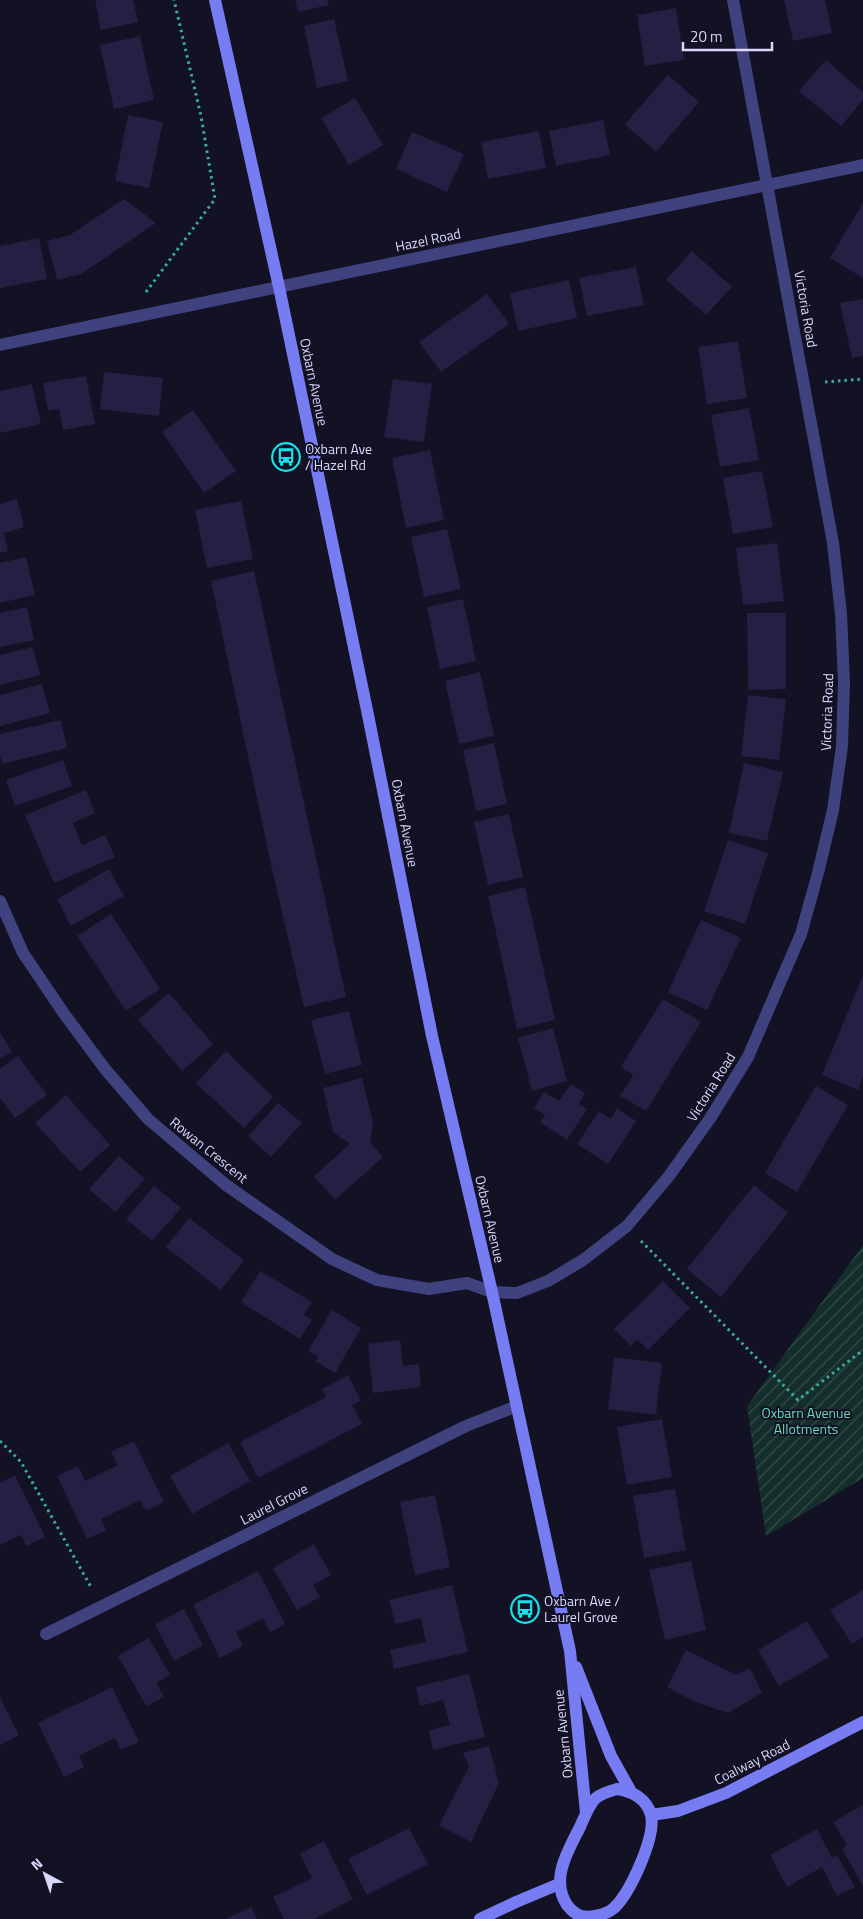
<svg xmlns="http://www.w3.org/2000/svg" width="863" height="1919" font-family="'Titillium Web',sans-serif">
<defs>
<pattern id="garden-furrows" width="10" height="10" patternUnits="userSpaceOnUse" patternTransform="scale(1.25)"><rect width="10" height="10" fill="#142e2b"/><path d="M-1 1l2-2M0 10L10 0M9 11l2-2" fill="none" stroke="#364c4b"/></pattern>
</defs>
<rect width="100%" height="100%" fill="#131124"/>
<path fill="url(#garden-furrows)" d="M 863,1245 L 863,1478 L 766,1536 L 747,1406 Z"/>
<path fill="#241f43" d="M 95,0 L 133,0 L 138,22 L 101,30 Z
M 295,0 L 327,0 L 329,5 L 298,12 Z
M 784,0 L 825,0 L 832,33 L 793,41 Z
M 676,8 L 684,60 L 645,66 L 637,15 Z
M 334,19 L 348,81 L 317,88 L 304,26 Z
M 140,36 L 154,100 L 114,109 L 100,45 Z
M 826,60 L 863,92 L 863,100 L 841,126 L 799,91 Z
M 668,75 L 699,102 L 656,152 L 625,124 Z
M 355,98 L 383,145 L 349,165 L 321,118 Z
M 128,115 L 163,122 L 149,188 L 115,181 Z
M 603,120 L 610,155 L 556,166 L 549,131 Z
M 539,131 L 546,168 L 488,179 L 481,142 Z
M 412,132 L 464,154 L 447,192 L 396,169 Z
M 124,199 L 156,223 L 81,274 L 57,280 L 47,241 L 70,235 Z
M 863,203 L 863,278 L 830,258 Z
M 39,238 L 47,279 L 0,288 L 0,246 Z
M 692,251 L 732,287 L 706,315 L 666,280 Z
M 636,267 L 644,305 L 587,316 L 579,278 Z
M 569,280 L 577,318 L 518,331 L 510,293 Z
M 487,294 L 509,324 L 441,372 L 419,342 Z
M 863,299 L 863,356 L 852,358 L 840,303 Z
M 738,341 L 747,398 L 707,404 L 698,347 Z
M 104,372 L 163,378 L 159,416 L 100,409 Z
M 86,376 L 95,424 L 63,430 L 59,409 L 48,411 L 43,383 Z
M 393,379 L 432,384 L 424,442 L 384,437 Z
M 32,384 L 41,424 L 0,433 L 0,391 Z
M 749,408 L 759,460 L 720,467 L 711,415 Z
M 193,410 L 236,471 L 204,493 L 162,432 Z
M 430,450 L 444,520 L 406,528 L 392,458 Z
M 762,471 L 773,527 L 733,534 L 723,478 Z
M 17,499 L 24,527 L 4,533 L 8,551 L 0,553 L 0,504 Z
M 241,501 L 253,559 L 207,568 L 195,510 Z
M 447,529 L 461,589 L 424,597 L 411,537 Z
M 777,543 L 784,601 L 743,605 L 736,548 Z
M 26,557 L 35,595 L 0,603 L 0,563 Z
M 254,571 L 346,997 L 304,1007 L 272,869 L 211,581 Z
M 463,599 L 476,661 L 440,669 L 427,607 Z
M 27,607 L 34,640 L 0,647 L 0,613 Z
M 747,613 L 786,613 L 786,689 L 748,690 Z
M 33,647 L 40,675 L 0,685 L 0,655 Z
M 480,672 L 494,736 L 459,744 L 445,681 Z
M 42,684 L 50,713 L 0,726 L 0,695 Z
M 748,695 L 786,699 L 779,760 L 741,756 Z
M 61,720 L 67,748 L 2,764 L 0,755 L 0,734 Z
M 494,743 L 507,804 L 476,811 L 463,750 Z
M 63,760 L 72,786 L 15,806 L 6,780 Z
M 744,763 L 783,772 L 767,841 L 729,833 Z
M 86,790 L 95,813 L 73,823 L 82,845 L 105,835 L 115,857 L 54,883 L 25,815 Z
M 509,814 L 523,877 L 488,885 L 474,822 Z
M 728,840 L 768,853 L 745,924 L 704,911 Z
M 109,869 L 124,896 L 71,926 L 57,899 Z
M 525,887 L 555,1020 L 517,1029 L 488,896 Z
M 111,914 L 160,989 L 126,1011 L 77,936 Z
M 701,920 L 741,938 L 707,1010 L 668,992 Z
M 863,975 L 863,1077 L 858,1090 L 822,1075 Z
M 169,993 L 213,1044 L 182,1071 L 138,1020 Z
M 663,999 L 701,1022 L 646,1111 L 620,1096 L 633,1075 L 621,1067 Z
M 349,1011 L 362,1065 L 325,1074 L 311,1020 Z
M 553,1028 L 567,1081 L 532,1091 L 518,1038 Z
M 0,1032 L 12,1052 L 0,1059 Z
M 226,1051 L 273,1097 L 244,1128 L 196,1083 Z
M 18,1056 L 47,1095 L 15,1118 L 0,1098 L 0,1069 Z
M 362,1078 L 373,1123 L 370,1142 L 383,1157 L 335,1200 L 314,1176 L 350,1144 L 333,1132 L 323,1088 Z
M 571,1084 L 585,1093 L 579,1104 L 587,1109 L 567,1140 L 540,1122 L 545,1115 L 534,1108 L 544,1092 L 559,1101 Z
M 816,1086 L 848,1105 L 797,1192 L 765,1173 Z
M 66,1095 L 110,1145 L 80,1172 L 35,1123 Z
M 278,1103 L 302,1123 L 271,1157 L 248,1136 Z
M 617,1108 L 636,1121 L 608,1164 L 577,1144 L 599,1111 L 611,1119 Z
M 119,1156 L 145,1179 L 115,1212 L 89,1189 Z
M 754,1185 L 788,1213 L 721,1297 L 687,1269 Z
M 154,1186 L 181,1208 L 152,1241 L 126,1219 Z
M 189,1218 L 244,1260 L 221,1290 L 166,1247 Z
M 260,1271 L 312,1302 L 304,1315 L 312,1320 L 300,1339 L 241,1302 Z
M 663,1281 L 690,1308 L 648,1350 L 637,1339 L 631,1346 L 614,1329 Z
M 332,1310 L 361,1328 L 335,1373 L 315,1361 L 318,1356 L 308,1351 Z
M 400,1340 L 403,1366 L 419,1364 L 421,1387 L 373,1393 L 368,1344 Z
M 614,1357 L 662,1363 L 656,1415 L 608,1409 Z
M 348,1375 L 361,1401 L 352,1405 L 362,1424 L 258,1478 L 240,1442 L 326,1397 L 322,1389 Z
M 662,1419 L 672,1477 L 627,1485 L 617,1427 Z
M 134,1441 L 164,1502 L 146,1511 L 140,1500 L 101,1519 L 106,1530 L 87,1539 L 57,1476 L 78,1466 L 85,1481 L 118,1465 L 111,1452 Z
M 228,1443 L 250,1481 L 192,1514 L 170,1476 Z
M 15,1475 L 45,1537 L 26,1546 L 21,1535 L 0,1545 L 0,1483 Z
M 675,1489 L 686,1550 L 644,1558 L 633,1496 Z
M 435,1495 L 450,1567 L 415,1575 L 400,1502 Z
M 314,1544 L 331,1575 L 313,1585 L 320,1597 L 297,1610 L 273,1568 Z
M 691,1561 L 706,1630 L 665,1640 L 649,1570 Z
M 258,1571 L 285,1624 L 270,1632 L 263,1618 L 236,1632 L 243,1646 L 220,1658 L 193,1605 Z
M 452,1585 L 468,1652 L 394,1669 L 390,1650 L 426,1642 L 421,1618 L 395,1624 L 389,1600 Z
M 863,1590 L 863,1637 L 852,1644 L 830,1610 Z
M 184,1609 L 203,1645 L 174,1661 L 155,1624 Z
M 807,1621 L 829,1657 L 779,1686 L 758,1650 Z
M 149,1638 L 170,1675 L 156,1683 L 164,1697 L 146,1706 L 118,1656 Z
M 686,1650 L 736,1675 L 750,1668 L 762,1693 L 728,1713 L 695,1702 L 667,1687 Z
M 469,1674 L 485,1737 L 433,1750 L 429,1730 L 450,1725 L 443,1700 L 420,1706 L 416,1687 Z
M 112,1687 L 139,1742 L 121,1750 L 115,1738 L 79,1756 L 84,1767 L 64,1777 L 38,1723 Z
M 0,1697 L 19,1735 L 0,1745 Z
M 489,1746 L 499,1783 L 471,1842 L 439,1825 L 469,1767 L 463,1753 Z
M 863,1805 L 863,1886 L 842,1849 L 847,1845 L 833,1822 Z
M 409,1828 L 428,1864 L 367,1895 L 348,1859 Z
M 817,1829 L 832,1858 L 837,1855 L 855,1887 L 837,1896 L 822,1867 L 787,1887 L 770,1855 Z
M 324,1841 L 353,1899 L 314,1919 L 284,1919 L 273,1897 L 312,1878 L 300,1854 Z
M 251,1907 L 257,1919 L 226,1919 Z"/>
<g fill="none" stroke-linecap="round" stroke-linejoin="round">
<path stroke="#3aad9f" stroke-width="3" stroke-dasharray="2.5 4" stroke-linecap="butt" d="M 146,292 L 215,199 L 201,116 L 174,0
M 825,382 L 863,379
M 641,1241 L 798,1400 L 863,1350
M 0,1441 L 21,1462 L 92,1589"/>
<path stroke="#40427f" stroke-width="12" d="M 0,345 L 863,165
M 0,901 L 23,953 L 65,1015 L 105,1069 L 148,1119 L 226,1185 L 332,1259 L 377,1280 L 429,1289 L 467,1283 L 492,1292 L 517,1293 L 548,1281 L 583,1260 L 627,1226 L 669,1176 L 711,1117 L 748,1057 L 801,934 L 818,873 L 833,810 L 842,746 L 844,683 L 841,614 L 833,543 L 733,0
M 46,1634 L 466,1426 L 517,1406"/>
<path stroke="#777cf3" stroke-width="12" d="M 215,0 L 279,287 L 367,710 L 432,1036 L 492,1292 L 570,1651 L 586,1813
M 576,1667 L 611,1756 L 630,1790
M 617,1789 C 632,1791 647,1799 651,1815 C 656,1837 630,1893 614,1908 C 606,1915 591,1918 581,1916 C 575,1914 571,1910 567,1905 C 550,1879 568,1851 580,1827 C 584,1818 589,1804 596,1798 C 602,1793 610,1791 617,1789 Z
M 651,1815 L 678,1811 L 726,1793 L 863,1722
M 480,1919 L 516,1902 L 559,1884"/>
</g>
<defs>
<symbol id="bus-ring" viewBox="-11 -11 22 22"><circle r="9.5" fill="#131124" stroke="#15e3ea" stroke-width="1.5"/><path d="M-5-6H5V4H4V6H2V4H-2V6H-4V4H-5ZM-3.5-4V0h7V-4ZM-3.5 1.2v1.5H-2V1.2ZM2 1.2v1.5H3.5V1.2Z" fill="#15e3ea"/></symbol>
</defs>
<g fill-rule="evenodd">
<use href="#bus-ring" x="270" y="441" width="32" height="32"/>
<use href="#bus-ring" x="509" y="1593" width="32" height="32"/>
</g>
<g text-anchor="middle" stroke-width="4" stroke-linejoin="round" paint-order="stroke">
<g font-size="14" fill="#d9d7fc" stroke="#131124">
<text transform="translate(428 240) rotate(-12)" y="5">Hazel Road</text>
<text transform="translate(806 309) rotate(80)" y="5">Victoria Road</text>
<text transform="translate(314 382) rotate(78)" y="5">Oxbarn Avenue</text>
<text transform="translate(827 712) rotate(-88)" y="5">Victoria Road</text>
<text transform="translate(405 823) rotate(79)" y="5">Oxbarn Avenue</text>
<text transform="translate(711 1087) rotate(-58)" y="5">Victoria Road</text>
<text transform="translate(209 1150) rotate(39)" y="5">Rowan Crescent</text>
<text transform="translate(490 1219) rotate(77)" y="5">Oxbarn Avenue</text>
<text transform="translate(274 1504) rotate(-27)" y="5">Laurel Grove</text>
<text transform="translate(563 1734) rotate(-96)" y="5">Oxbarn Avenue</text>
<text transform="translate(752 1762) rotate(-27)" y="5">Coalway Road</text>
</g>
<g font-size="14" fill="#d9d7fc" stroke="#131124" text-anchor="start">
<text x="305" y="454">Oxbarn Ave<tspan x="305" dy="16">/ Hazel Rd</tspan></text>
<text x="544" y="1606">Oxbarn Ave /<tspan x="544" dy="16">Laurel Grove</tspan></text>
</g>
<g font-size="14" fill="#69d6b4" stroke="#131124">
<text x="806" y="1418">Oxbarn Avenue<tspan x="806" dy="16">Allotments</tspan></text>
</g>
</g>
<g transform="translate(45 1874) rotate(320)" stroke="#131124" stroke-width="4" paint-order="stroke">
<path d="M0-4L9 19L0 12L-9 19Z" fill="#d9d7fc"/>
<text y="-8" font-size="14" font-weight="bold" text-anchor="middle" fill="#d9d7fc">N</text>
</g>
<path d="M683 42v8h89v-8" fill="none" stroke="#d9d7fc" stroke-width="2.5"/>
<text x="690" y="42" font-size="15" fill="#d9d7fc" stroke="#131124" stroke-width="4" paint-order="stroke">20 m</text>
</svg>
